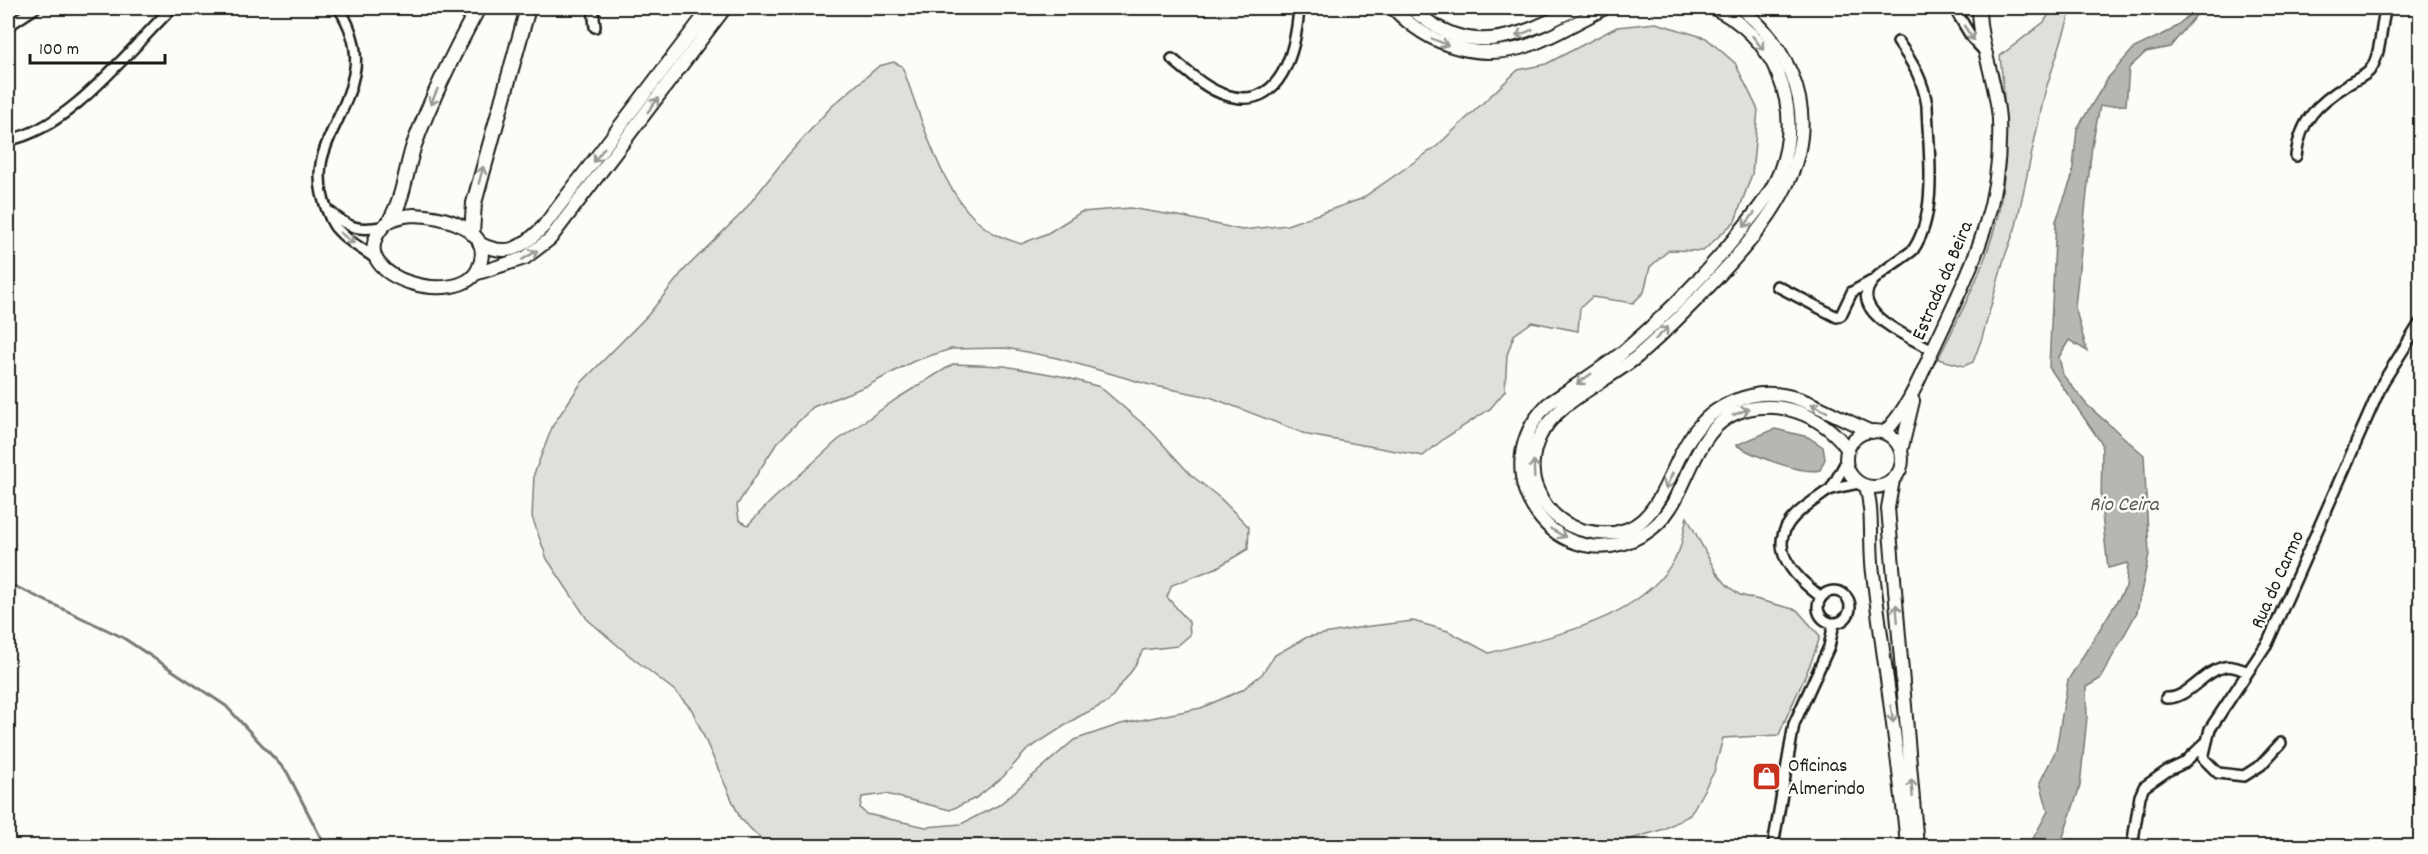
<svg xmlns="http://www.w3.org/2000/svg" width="2428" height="854" font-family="Dekko,sans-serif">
<rect width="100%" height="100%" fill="#fdfcf7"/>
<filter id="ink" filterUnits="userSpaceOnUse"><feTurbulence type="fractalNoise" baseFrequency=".0167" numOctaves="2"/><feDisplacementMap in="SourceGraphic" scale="12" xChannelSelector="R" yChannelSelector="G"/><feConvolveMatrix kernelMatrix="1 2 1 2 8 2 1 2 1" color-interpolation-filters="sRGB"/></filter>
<g filter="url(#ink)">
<path fill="#e0dfdb" stroke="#7e7e7c" stroke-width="1.5" d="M 2053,8 L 2072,8 L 2045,92 L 2016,226 L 2004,259 L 1982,338 L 1973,362 L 1964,366 L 1938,359 C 1961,313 1986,266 1998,215 C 2010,163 2006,109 2000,56 L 2044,22 Z
M 1656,23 L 1706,38 L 1735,63 L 1758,110 L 1752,174 L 1735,221 L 1703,251 L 1669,250 L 1650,267 L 1644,292 L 1633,303 L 1592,297 L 1580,308 L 1578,331 L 1532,322 L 1514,335 L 1507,355 L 1505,391 L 1490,409 L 1445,438 L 1423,456 L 1308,435 L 1210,397 L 1150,385 L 1057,358 L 1006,348 L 951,349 L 914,361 L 869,385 L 813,407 L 777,443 L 737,505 L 739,520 L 748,525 L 770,502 L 838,440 L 898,398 L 953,364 L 1004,366 L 1061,376 L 1100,387 L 1150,430 L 1191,475 L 1220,498 L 1249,527 L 1248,549 L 1216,568 L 1172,585 L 1167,597 L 1189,622 L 1190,635 L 1177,646 L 1143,650 L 1133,669 L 1108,702 L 1078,717 L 1027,750 L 1003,777 L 976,798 L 950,810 L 886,794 L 862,797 L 860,808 L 866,814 L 926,827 L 961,824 L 999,805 L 1074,740 L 1121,724 L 1201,708 L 1242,690 L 1262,674 L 1275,655 L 1307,637 L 1363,627 L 1413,621 L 1448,631 L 1489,653 C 1553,635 1645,620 1678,553 C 1683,543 1684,528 1687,517 L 1716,572 L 1728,586 L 1740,595 L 1797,610 L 1820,636 C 1811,670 1792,701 1779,735 L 1723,738 L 1714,772 L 1690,815 L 1664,829 L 1609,846 L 768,846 L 740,818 L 692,710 L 675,691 L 630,656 L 587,619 L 547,559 L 532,517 L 534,474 L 553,425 L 581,383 L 648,315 L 684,270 L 743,212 L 788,155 L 831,107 L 879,66 L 894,62 L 902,66 C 922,118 943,206 995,234 C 1003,238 1013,241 1021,244 L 1048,233 L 1081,212 L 1130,208 L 1184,217 L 1242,230 L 1287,225 L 1361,199 L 1437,146 L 1518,70 L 1546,64 L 1617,27 Z"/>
<path fill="#b7b6b2" stroke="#797876" stroke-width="1.5" d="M 2198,8 L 2233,8 L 2197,14 L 2170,47 L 2146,52 L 2129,68 L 2126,105 L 2100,106 L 2092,145 L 2075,307 L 2087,351 L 2069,340 L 2059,357 L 2063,375 L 2087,405 L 2144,455 L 2149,554 L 2137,612 L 2100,679 L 2086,687 L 2087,717 L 2080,786 L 2060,846 L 2029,846 L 2048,811 L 2040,782 L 2056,750 L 2068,680 L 2126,587 L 2128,563 L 2108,568 L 2101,506 L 2102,444 L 2049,367 L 2056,221 L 2072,177 L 2077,129 L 2108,78 L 2134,48 L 2170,31 Z
M 1775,429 L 1808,437 L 1823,447 L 1825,459 L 1820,470 C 1801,475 1753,455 1736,445 Z"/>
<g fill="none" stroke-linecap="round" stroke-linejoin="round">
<path stroke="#797876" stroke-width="3" d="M 8,583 L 122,637 L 226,706 L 287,772 L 325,846"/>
<defs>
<path id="minor" d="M 339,8 C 351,27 359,51 354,74 C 344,127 304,152 327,210 C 330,217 332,225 338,230 C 348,242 363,249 375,258
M 593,8 L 595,27
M 1954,8 L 1972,38 L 1985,52
M 8,26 L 35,8
M 1898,42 C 1913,63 1923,80 1927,105 C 1928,149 1939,212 1913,250 C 1902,259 1881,271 1873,281 C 1846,312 1911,338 1933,350
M 1172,59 C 1188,72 1206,89 1226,95 C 1282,113 1296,48 1299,8
M 8,140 C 68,130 129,50 172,8
M 2296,156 C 2300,120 2318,103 2347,85 C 2354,80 2366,76 2370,70 C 2382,54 2380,26 2386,8
M 330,212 C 349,228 357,231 382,227
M 1777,286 L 1837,317 L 1841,315 L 1852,292 L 1872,281
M 1831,489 L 1846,462
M1818 607a16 16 0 1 1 32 0a16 16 0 1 1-32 0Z
M 1821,597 C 1807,586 1791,573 1784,555 C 1775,529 1797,512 1816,499 C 1821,496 1826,491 1832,489 C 1840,486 1851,485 1859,483
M 2166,698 C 2188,699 2202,672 2224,667 C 2231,665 2241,669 2248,672
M 2281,743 L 2261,765 L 2244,776 L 2218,773 L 2203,758 L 2210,729 L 2268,642 L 2383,382 L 2420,323
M 1773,846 L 1794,724 L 1829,647 L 1834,623
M 2132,846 L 2140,796 L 2144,787 L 2167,771 L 2184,763 L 2205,743"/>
<path id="major" d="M 1393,8 C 1428,45 1477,62 1527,46 C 1554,37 1580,20 1605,8
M 1411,8 C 1469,60 1516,38 1577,8
M 1713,8 C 1742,21 1765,44 1778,74 C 1791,105 1792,139 1780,171 C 1770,197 1751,218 1734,239 C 1701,279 1663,318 1623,352 C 1599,371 1573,387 1548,404 C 1478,474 1558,584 1644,534 C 1694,505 1685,424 1748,409 C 1786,400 1827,419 1848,450
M 1740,8 C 1763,25 1779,46 1791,73 C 1826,155 1769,222 1716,279 C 1691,306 1665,332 1638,356 C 1608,381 1555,402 1539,438 C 1532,453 1530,473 1537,489 C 1546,511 1563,526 1586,531 C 1665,549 1663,463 1701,424 C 1713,410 1732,400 1750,396 C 1793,385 1834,417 1872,432
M 414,215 C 442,216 497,228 478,269 C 460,308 348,279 379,232 C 387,219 399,216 414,215 Z
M 479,243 C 507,258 522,248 543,227 L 710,8
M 475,274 L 525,258 L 550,239 L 725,8
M1846 459a28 28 0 1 1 56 0a28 28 0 1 1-56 0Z
M 1884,433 C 1907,410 1919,380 1932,351 C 1969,272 2003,210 1999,120 C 1997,82 1979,45 1979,8
M 1901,451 L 1913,401
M 1893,480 L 1888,508 L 1917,846
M 1866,486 C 1874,515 1869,543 1873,573 C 1884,664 1899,755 1907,846"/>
<path id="highway" d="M 391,219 C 404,196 406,169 414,145 C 432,97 454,52 478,8
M 472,233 L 474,203 L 528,8"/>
</defs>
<use href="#minor" stroke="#1c1c1c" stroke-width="14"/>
<use href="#major" stroke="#1c1c1c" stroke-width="16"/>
<use href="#highway" stroke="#1c1c1c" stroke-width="18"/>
<use href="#minor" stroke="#fdfcf7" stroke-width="9"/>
<use href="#major" stroke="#fdfcf7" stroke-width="12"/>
<use href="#highway" stroke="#fdfcf7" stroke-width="14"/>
</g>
<defs><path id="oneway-shaft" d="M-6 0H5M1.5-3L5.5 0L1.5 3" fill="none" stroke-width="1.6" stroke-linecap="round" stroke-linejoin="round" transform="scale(1.5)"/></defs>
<g stroke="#989794">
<use href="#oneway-shaft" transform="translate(1524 33) rotate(160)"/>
<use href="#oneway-shaft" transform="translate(1969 33) rotate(56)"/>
<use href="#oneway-shaft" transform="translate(1440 42) rotate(23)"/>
<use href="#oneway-shaft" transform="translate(1758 43) rotate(52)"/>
<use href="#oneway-shaft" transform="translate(434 97) rotate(114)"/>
<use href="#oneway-shaft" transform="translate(653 105) rotate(-53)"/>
<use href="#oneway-shaft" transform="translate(599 155) rotate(127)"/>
<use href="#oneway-shaft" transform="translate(481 175) rotate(-75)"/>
<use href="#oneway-shaft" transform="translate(1749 220) rotate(127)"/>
<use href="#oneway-shaft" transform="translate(347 238) rotate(38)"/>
<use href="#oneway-shaft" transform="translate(530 255) rotate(-31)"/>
<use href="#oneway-shaft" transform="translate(1662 333) rotate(-43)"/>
<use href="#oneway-shaft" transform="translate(1584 379) rotate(145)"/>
<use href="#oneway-shaft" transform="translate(1819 408) rotate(-154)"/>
<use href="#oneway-shaft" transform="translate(1741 412) rotate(-22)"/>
<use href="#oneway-shaft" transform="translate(1534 469) rotate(-92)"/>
<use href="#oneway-shaft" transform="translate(1669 481) rotate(115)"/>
<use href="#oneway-shaft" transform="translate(1558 533) rotate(30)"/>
<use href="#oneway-shaft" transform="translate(1897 613) rotate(-95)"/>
<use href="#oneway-shaft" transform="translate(1892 714) rotate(82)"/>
<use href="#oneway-shaft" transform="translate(1912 788) rotate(-94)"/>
</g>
</g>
<defs>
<symbol id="shop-square" viewBox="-11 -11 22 22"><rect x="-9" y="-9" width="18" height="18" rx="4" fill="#c8321e" stroke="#fdfcf7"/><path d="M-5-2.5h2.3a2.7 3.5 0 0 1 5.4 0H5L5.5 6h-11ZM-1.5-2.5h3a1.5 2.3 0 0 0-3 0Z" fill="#fff"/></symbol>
</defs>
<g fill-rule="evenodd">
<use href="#shop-square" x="1750" y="760" width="33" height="33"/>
</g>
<g text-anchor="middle" stroke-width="5" stroke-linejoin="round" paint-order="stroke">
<g font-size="20" fill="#1c1c1c" stroke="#fdfcf7">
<text transform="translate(1941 280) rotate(-67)" y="7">Estrada da Beira</text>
<text transform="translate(2276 579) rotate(-66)" y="7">Rua do Carmo</text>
</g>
<g font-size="20" fill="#1c1c1c" stroke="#fdfcf7" text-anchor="start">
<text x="1788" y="771">Oficinas<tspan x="1788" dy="23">Almerindo</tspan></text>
</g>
<g font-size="21" font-style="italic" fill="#5a5a58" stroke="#fdfcf7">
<text x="2124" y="510">Rio Ceira</text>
</g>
</g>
<rect width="2428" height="854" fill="none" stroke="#fdfcf7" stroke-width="30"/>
<rect x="15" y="15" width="2398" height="824" fill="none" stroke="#1c1c1c" stroke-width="2" filter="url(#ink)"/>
<path d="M30 54v9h135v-9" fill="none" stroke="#1c1c1c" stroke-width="3"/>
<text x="39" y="54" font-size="18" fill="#1c1c1c" stroke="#fdfcf7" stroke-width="4.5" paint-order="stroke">100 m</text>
</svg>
